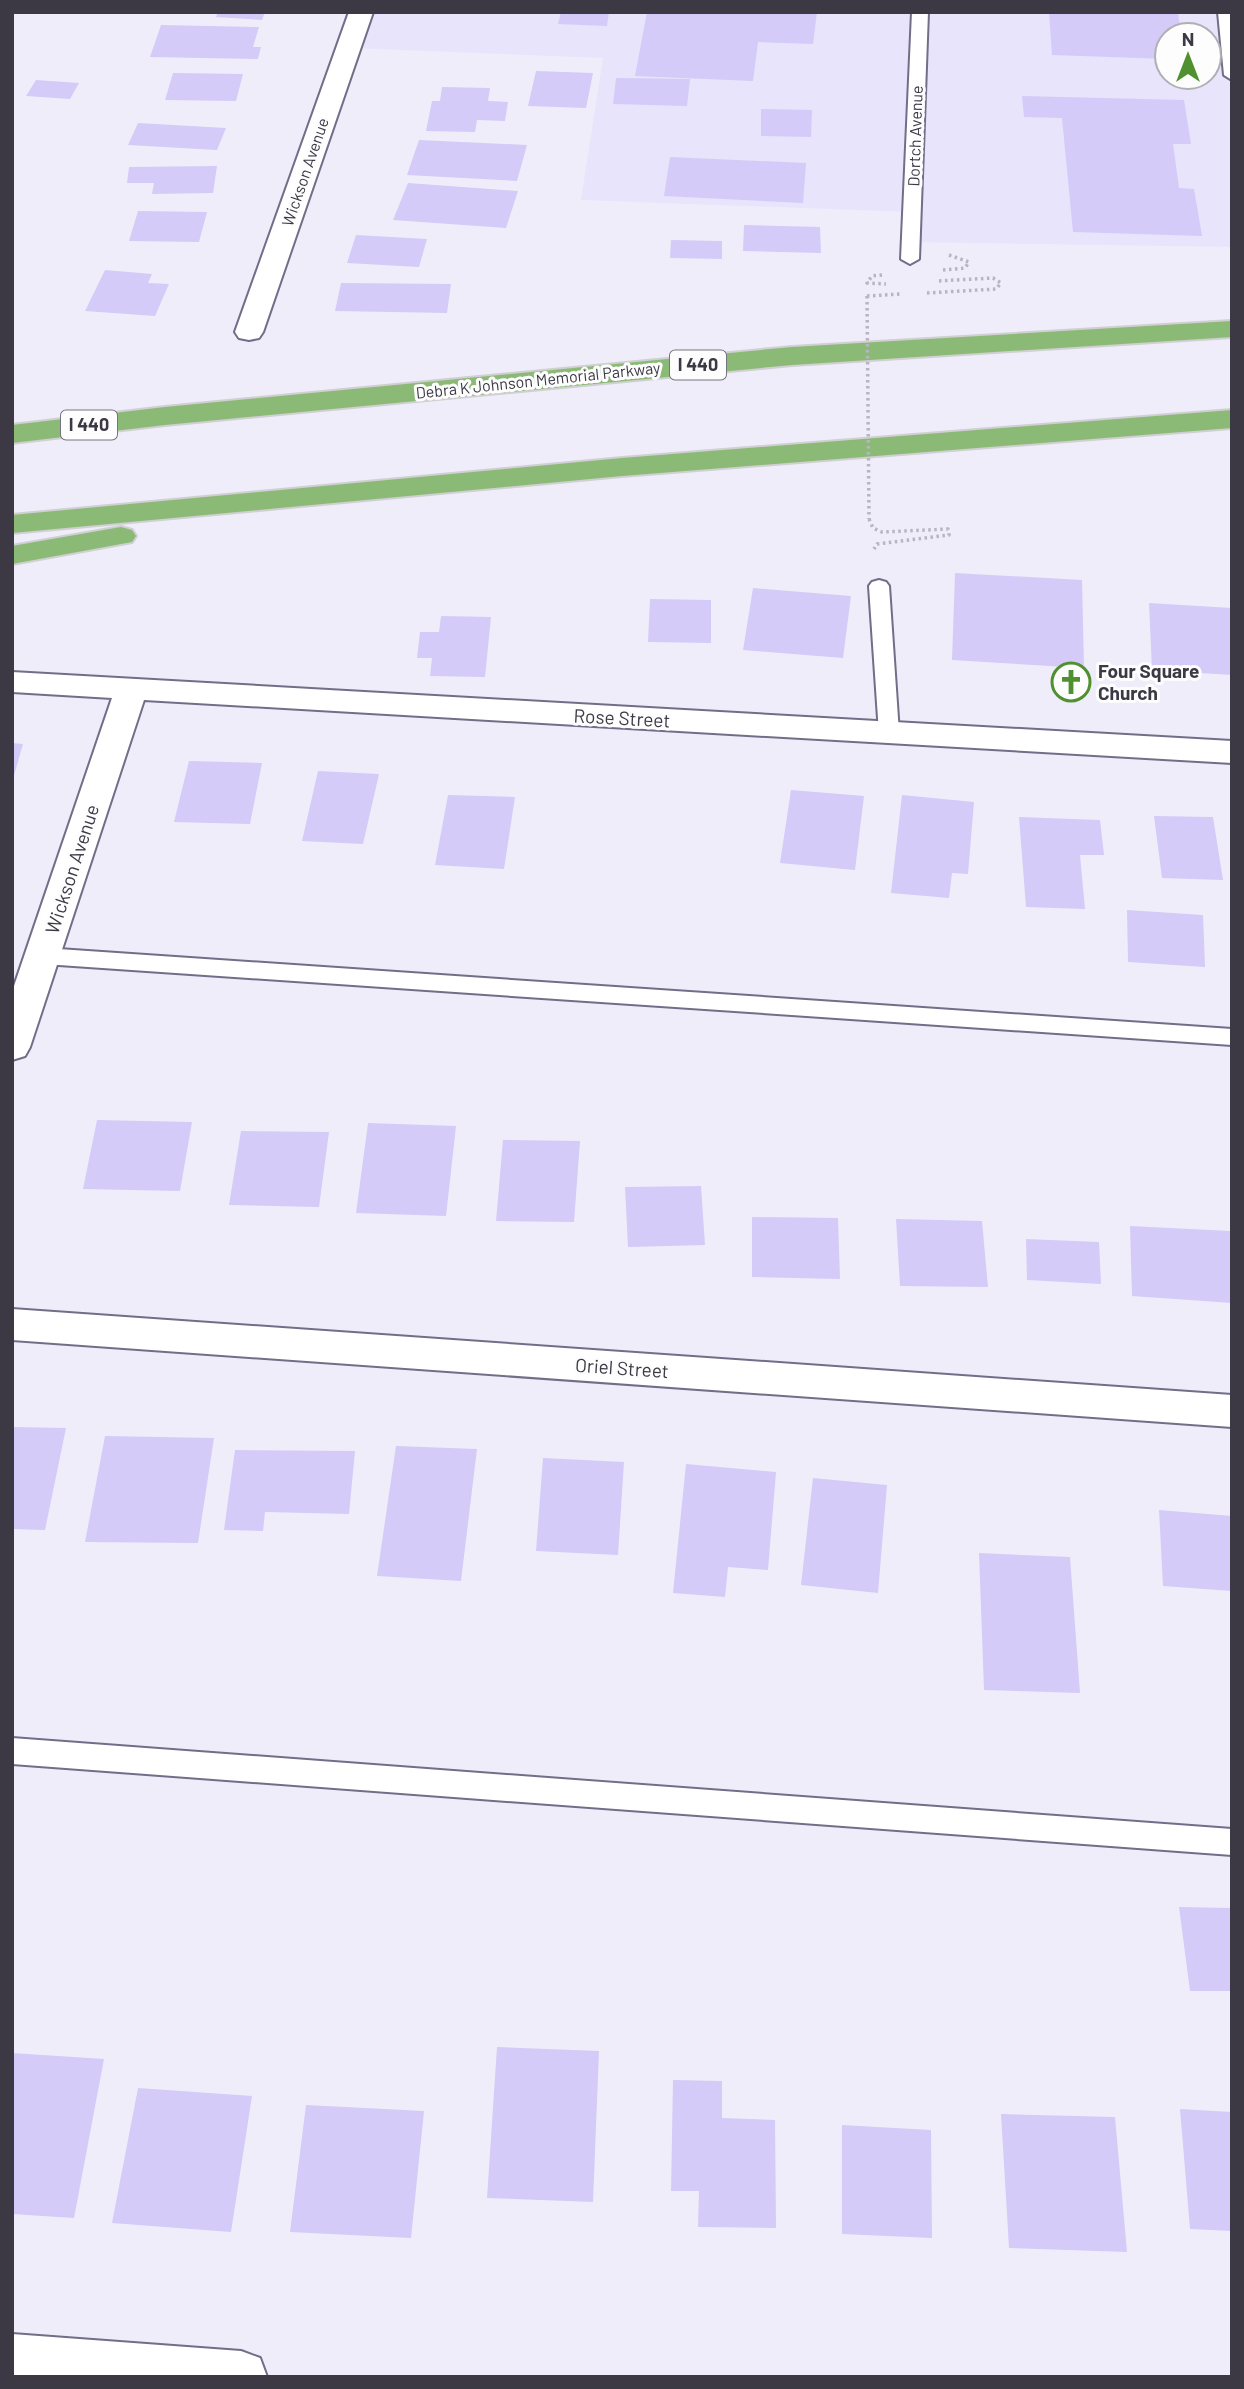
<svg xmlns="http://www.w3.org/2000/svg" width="1244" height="2389" font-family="Barlow,sans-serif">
<rect width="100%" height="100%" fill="#f0edfa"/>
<path fill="#e8e4fb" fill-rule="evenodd" d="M 361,12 L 1226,12 L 1232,75 L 1232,247 L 911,242 L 911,212 L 581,200 L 603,58 L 349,48 ZM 1167,35 L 1209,35 L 1209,77 L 1167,77 Z"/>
<path fill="#d4cbf8" d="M 218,12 L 265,12 L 262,20 L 216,17 Z
M 561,12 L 609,12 L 607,26 L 558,24 Z
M 647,12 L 817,12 L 813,44 L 758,42 L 753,81 L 635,76 Z
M 1049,12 L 1178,12 L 1181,35 L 1167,35 L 1167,59 L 1052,55 Z
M 161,25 L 259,27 L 253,47 L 261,47 L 258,59 L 150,57 Z
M 536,71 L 593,73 L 586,108 L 528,106 Z
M 173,73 L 243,74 L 236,101 L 165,100 Z
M 616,78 L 690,79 L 687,106 L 613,104 Z
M 36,80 L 79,83 L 70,99 L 26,96 Z
M 442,87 L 490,88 L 488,101 L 508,102 L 505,121 L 477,120 L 475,132 L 426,131 L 432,101 L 440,101 Z
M 1022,96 L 1184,100 L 1191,144 L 1173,144 L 1179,188 L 1194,189 L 1202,236 L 1073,232 L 1062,118 L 1024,117 Z
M 761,109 L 812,110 L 811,137 L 761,136 Z
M 138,123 L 226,128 L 217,150 L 128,145 Z
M 419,140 L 527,145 L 517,181 L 407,175 Z
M 670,157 L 806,163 L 803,203 L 664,196 Z
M 217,166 L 213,193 L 152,194 L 154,183 L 127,183 L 129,167 Z
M 408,183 L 518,191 L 506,228 L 393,220 Z
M 138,211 L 207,212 L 199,242 L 129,241 Z
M 744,225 L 820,227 L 821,253 L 743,251 Z
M 356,235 L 427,239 L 419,267 L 347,263 Z
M 671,240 L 722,241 L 722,259 L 670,258 Z
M 105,270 L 152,274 L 148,283 L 169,284 L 155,316 L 85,311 Z
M 341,283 L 451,284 L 447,313 L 335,311 Z
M 955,573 L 1082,580 L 1084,668 L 952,660 Z
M 753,588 L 851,596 L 843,658 L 743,650 Z
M 650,599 L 711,600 L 711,643 L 648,642 Z
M 1149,603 L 1232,608 L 1232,675 L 1152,670 Z
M 441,616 L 491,617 L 485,677 L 430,676 L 432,658 L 417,658 L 420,632 L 439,632 Z
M 12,743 L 23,744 L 13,779 L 12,779 Z
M 189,761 L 262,763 L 250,824 L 174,822 Z
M 318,771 L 379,774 L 363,844 L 302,841 Z
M 791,790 L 864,796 L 855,870 L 780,863 Z
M 448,795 L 515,797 L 504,869 L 435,865 Z
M 902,795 L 974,802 L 968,874 L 952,873 L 949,898 L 891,893 Z
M 1154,816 L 1213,817 L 1223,880 L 1162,878 Z
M 1019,817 L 1100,820 L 1104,855 L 1080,855 L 1085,909 L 1026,907 Z
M 1127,910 L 1203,915 L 1205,967 L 1128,962 Z
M 97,1120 L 192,1122 L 180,1191 L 83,1189 Z
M 368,1123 L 456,1126 L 446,1216 L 356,1213 Z
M 241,1131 L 329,1132 L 319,1207 L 229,1205 Z
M 503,1140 L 580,1141 L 574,1222 L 496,1221 Z
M 701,1186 L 705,1245 L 628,1247 L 625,1187 Z
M 752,1217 L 838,1218 L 840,1279 L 752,1277 Z
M 896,1219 L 982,1221 L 988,1287 L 900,1286 Z
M 1130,1226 L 1230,1231 L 1232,1303 L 1132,1296 Z
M 1026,1239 L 1099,1242 L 1101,1284 L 1027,1280 Z
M 12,1427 L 66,1428 L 45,1530 L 12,1529 Z
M 105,1436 L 214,1438 L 198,1543 L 85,1542 Z
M 396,1446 L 477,1449 L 461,1581 L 377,1576 Z
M 235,1450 L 355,1451 L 349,1514 L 265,1512 L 263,1531 L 224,1530 Z
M 543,1458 L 624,1462 L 618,1555 L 536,1551 Z
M 686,1464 L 776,1472 L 768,1570 L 728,1567 L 725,1597 L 673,1593 Z
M 813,1478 L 887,1485 L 878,1593 L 801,1585 Z
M 1159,1510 L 1232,1516 L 1232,1591 L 1163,1586 Z
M 979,1553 L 1070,1557 L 1080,1693 L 984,1690 Z
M 1179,1907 L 1232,1908 L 1232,1991 L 1190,1991 Z
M 497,2047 L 599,2051 L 593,2202 L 487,2198 Z
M 12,2053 L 104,2059 L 74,2218 L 12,2214 Z
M 673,2080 L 722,2081 L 722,2118 L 775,2120 L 776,2228 L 698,2227 L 699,2191 L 671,2191 Z
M 138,2088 L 252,2096 L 231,2232 L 112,2223 Z
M 306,2105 L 424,2111 L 411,2238 L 290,2232 Z
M 1180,2109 L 1232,2112 L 1232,2231 L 1190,2229 Z
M 1001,2114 L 1115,2117 L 1127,2252 L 1009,2248 Z
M 842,2125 L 931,2130 L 932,2238 L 842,2234 Z"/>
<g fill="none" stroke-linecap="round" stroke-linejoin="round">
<defs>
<path id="service" d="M 912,12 L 928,12 L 919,259 L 910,264 L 901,259 Z
M 1218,12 L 1232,12 L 1232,80 L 1224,75 Z
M 879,580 L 886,582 L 889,586 L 899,733 L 896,738 L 882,738 L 879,733 L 869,586 L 872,582 Z
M 44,948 L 1232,1029 L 1232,1045 L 44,964 L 36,962 L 33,956 L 36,950 Z
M 12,1738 L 1232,1829 L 1232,1855 L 12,1764 Z"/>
<path id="minor" d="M 349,12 L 373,12 L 263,332 L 259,338 L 249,340 L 239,338 L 235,332 Z
M 12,672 L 1232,741 L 1232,763 L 144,700 L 30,1047 L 25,1056 L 12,1060 L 12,992 L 112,698 L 12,692 Z
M 12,1309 L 1232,1395 L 1232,1427 L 12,1340 Z
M 12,2334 L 241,2351 L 260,2358 L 267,2377 L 12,2377 Z"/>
<path id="motorway" d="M 1232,321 L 1232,337 L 792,365 L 165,425 L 12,443 L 12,425 L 165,407 L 792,347 Z
M 1232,410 L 1232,428 L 622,476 L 12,533 L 12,515 L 622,458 Z
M 121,527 L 132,530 L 136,536 L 132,542 L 12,564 L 12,546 Z"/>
</defs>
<use href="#service" stroke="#726d88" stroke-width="4"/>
<use href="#minor" stroke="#726d88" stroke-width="4"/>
<use href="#motorway" stroke="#d0cfd2" stroke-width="4"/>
<path stroke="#b8b5c2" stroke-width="3.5" stroke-dasharray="2.5 3.5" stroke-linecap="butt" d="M 943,270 L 965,268 L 969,262 L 949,255
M 882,275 L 872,276 L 867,283 L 886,284
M 927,293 L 996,289 L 1001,283 L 993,278 L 937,281
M 867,296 L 901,294
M 869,519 L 873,528 L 882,532 L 948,529 L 949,535 L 877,544 L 874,549"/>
<use href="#service" fill="#fff" fill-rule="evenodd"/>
<use href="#minor" fill="#fff" fill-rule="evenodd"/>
<use href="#motorway" fill="#8bba76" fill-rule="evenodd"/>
<path stroke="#b8b5c2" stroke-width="3.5" stroke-dasharray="2.5 3.5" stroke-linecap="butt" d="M 867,296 L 869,519"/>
</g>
<defs>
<symbol id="church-ring" viewBox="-11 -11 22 22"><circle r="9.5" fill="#fdfdfd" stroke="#519031" stroke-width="1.5"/><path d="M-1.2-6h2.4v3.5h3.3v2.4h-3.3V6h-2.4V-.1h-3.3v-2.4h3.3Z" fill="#519031"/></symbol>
</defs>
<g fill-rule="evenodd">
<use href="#church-ring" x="1049" y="660" width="44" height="44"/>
</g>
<g text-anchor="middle" stroke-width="6" stroke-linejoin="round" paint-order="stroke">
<g font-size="16" fill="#3c3945" stroke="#fdfdfd">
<text transform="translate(915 136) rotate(-88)" y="6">Dortch Avenue</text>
<text transform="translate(305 172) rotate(-71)" y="6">Wickson Avenue</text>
<text transform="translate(538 380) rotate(-6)" y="6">Debra K Johnson Memorial Parkway</text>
</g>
<g fill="#fdfdfd" stroke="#76747c" stroke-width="2">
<rect x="670" y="350.5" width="56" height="29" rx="5"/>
<rect x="61" y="410.5" width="56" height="29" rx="5"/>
</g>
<g font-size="18" font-weight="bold" fill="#3c3945">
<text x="698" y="371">I 440</text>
<text x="89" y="431">I 440</text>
</g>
<g font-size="19" font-weight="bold" fill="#3c3945" stroke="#fdfdfd" text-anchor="start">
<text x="1098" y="678">Four Square<tspan x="1098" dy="22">Church</tspan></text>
</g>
<g font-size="19" fill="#3c3945" stroke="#fdfdfd">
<text transform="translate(622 718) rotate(3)" y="7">Rose Street</text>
<text transform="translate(72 869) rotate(-72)" y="7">Wickson Avenue</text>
<text transform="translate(622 1368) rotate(4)" y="7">Oriel Street</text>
</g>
</g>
<rect width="1244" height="2389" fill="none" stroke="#3c3945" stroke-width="28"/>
<g transform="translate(1188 56)"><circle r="33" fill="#fdfdfd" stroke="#b0afb3" stroke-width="2"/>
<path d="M0-5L12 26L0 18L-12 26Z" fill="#519031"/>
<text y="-10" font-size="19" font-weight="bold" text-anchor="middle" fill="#3c3945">N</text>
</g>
</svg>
